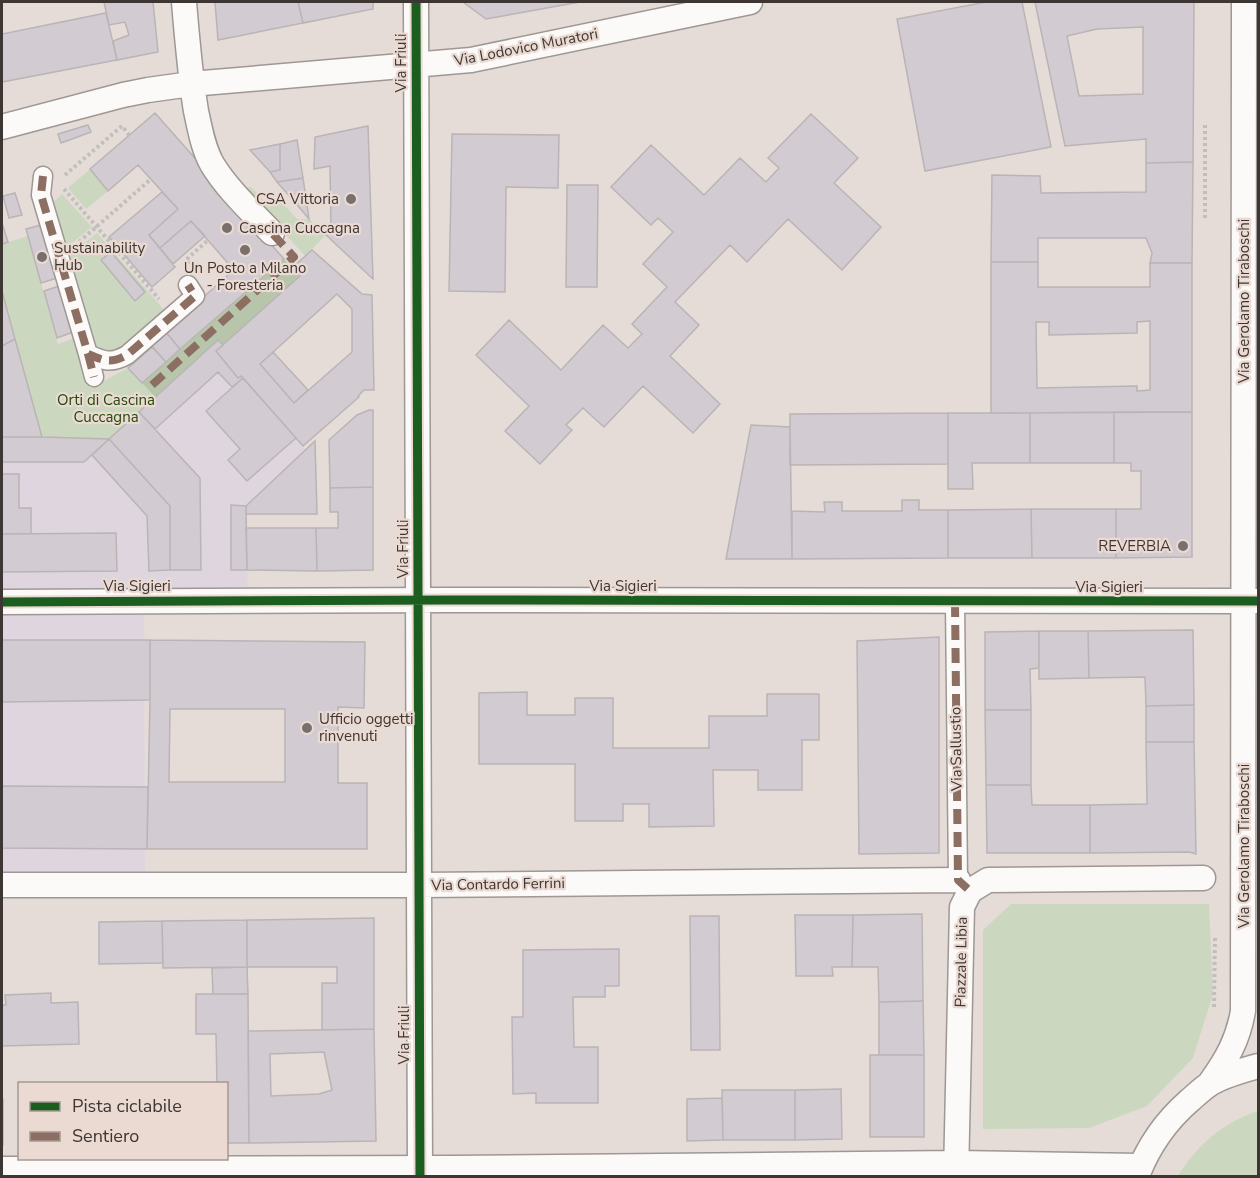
<svg xmlns="http://www.w3.org/2000/svg" width="1260" height="1178" font-family="'Nunito Sans',sans-serif">
<rect width="100%" height="100%" fill="#e5dcd8"/>
<path fill="#dfd5df" d="M 218,340 L 223,345 L 241,376 L 306,450 L 246,506 L 248,599 L 2,600 L 2,437 L 109,439 Z
M 2,605 L 144,605 L 145,881 L 2,883 Z"/>
<path fill="#cbd8bf" d="M 90,169 L 108,191 L 86,209 L 68,188 Z
M 251,187 L 266,203 L 280,200 L 297,219 L 309,219 L 326,235 L 305,256 L 244,188 Z
M 62,194 L 92,227 L 63,250 L 50,205 Z
M 97,233 L 166,312 L 123,349 L 109,353 L 90,346 L 66,258 Z
M 28,236 L 58,344 L 74,338 L 90,388 L 128,368 L 155,397 L 109,439 L 42,437 L 2,291 L 2,244 Z
M 1011,904 L 1209,904 L 1213,994 L 1193,1058 L 1147,1106 L 1089,1128 L 983,1129 L 983,930 Z
M 1258,1111 L 1258,1176 L 1178,1176 C 1198,1144 1222,1123 1258,1111 Z"/>
<path fill="#b7c5aa" d="M 284,259 L 300,276 L 223,345 L 218,340 L 155,397 L 142,383 Z"/>
<path fill="#d2cbd2" stroke="#b9b4b5" stroke-width="1.5" fill-rule="evenodd" d="M 104,2 L 153,2 L 158,52 L 117,60 L 113,41 L 129,35 L 125,22 L 109,25 Z
M 215,2 L 298,2 L 303,23 L 218,40 Z
M 298,2 L 373,2 L 373,9 L 303,23 Z
M 463,2 L 580,2 L 486,19 Z
M 986,2 L 1022,2 L 1051,147 L 925,171 L 897,19 Z
M 1035,2 L 1194,2 L 1193,162 L 1146,163 L 1146,139 L 1065,146 ZM 1143,27 L 1143,94 L 1079,96 L 1067,36 L 1097,29 Z
M 106,13 L 117,60 L 2,82 L 2,34 Z
M 155,113 L 284,259 L 180,349 L 165,331 L 234,270 L 191,221 L 160,248 L 149,235 L 178,209 L 138,165 L 108,191 L 90,169 Z
M 811,114 L 858,158 L 834,183 L 881,227 L 842,270 L 788,219 L 747,262 L 730,245 L 675,302 L 699,325 L 670,356 L 720,404 L 693,433 L 643,386 L 604,427 L 583,408 L 566,425 L 572,430 L 540,464 L 505,431 L 529,406 L 476,355 L 509,320 L 561,370 L 603,325 L 628,348 L 642,334 L 632,324 L 667,287 L 643,264 L 673,232 L 658,218 L 651,225 L 611,187 L 651,145 L 704,195 L 740,158 L 766,182 L 779,168 L 768,158 Z
M 88,125 L 91,132 L 61,143 L 58,134 Z
M 368,126 L 373,279 L 326,235 L 331,230 L 330,166 L 314,169 L 315,137 Z
M 452,134 L 559,135 L 558,188 L 506,187 L 505,292 L 449,291 Z
M 297,140 L 303,178 L 277,182 L 270,172 L 280,170 L 280,144 Z
M 280,144 L 280,170 L 270,172 L 250,150 Z
M 1193,162 L 1192,263 L 1150,263 L 1152,253 L 1146,238 L 1038,238 L 1038,262 L 991,262 L 992,175 L 1040,176 L 1041,193 L 1146,192 L 1146,163 Z
M 303,178 L 306,198 L 293,200 L 277,182 Z
M 567,185 L 598,185 L 597,287 L 566,287 Z
M 162,192 L 178,209 L 149,235 L 175,267 L 152,287 L 109,237 Z
M 15,193 L 22,215 L 9,218 L 3,196 Z
M 306,198 L 309,219 L 293,200 Z
M 191,221 L 205,236 L 173,264 L 160,248 Z
M 41,225 L 57,278 L 41,283 L 26,229 Z
M 3,226 L 8,242 L 2,244 L 2,227 Z
M 312,250 L 362,294 L 372,295 L 374,390 L 364,390 L 358,396 L 359,397 L 303,446 L 241,376 L 238,378 L 216,351 L 300,276 L 292,268 ZM 337,294 L 352,309 L 352,352 L 294,403 L 260,364 Z
M 111,252 L 145,292 L 135,301 L 101,260 Z
M 991,262 L 1038,262 L 1038,287 L 1150,287 L 1150,263 L 1192,263 L 1192,412 L 991,413 ZM 1150,321 L 1150,390 L 1137,391 L 1137,386 L 1037,388 L 1036,322 L 1049,322 L 1049,335 L 1137,333 L 1137,322 Z
M 59,286 L 73,332 L 57,338 L 44,291 Z
M 2,291 L 15,339 L 2,346 Z
M 165,331 L 180,349 L 166,362 L 150,344 Z
M 15,339 L 20,357 L 42,437 L 2,437 L 2,346 Z
M 218,340 L 223,345 L 216,351 L 238,378 L 241,376 L 243,378 L 232,387 L 218,372 L 155,429 L 139,412 Z
M 152,347 L 166,362 L 142,383 L 128,368 Z
M 273,352 L 308,390 L 294,403 L 260,364 Z
M 243,378 L 296,438 L 247,481 L 228,460 L 240,449 L 206,411 Z
M 369,410 L 373,410 L 373,487 L 330,488 L 329,440 L 357,415 Z
M 139,412 L 200,478 L 201,570 L 170,570 L 170,506 L 109,439 Z
M 1114,412 L 1192,412 L 1192,557 L 1116,558 L 1116,509 L 1141,509 L 1141,471 L 1131,471 L 1131,463 L 1114,463 Z
M 1114,412 L 1114,463 L 1030,463 L 1030,413 Z
M 948,413 L 1030,413 L 1030,463 L 972,463 L 973,489 L 948,489 Z
M 948,413 L 948,464 L 790,465 L 790,414 Z
M 751,425 L 790,427 L 792,559 L 726,559 Z
M 2,437 L 42,437 L 109,439 L 84,462 L 2,462 Z
M 109,439 L 170,506 L 170,570 L 149,571 L 147,516 L 92,455 Z
M 315,441 L 317,514 L 246,514 L 246,506 Z
M 2,474 L 19,474 L 19,508 L 31,508 L 31,534 L 2,534 Z
M 373,487 L 373,570 L 317,571 L 316,528 L 338,528 L 338,512 L 330,512 L 330,488 Z
M 902,500 L 919,500 L 919,510 L 948,510 L 948,558 L 792,559 L 792,511 L 825,512 L 824,502 L 842,502 L 842,511 L 902,511 Z
M 231,505 L 246,506 L 247,570 L 231,570 Z
M 1031,509 L 1032,558 L 948,558 L 948,510 Z
M 1031,509 L 1116,509 L 1116,558 L 1032,558 Z
M 246,528 L 316,528 L 317,571 L 247,570 Z
M 116,533 L 117,571 L 2,572 L 2,534 Z
M 1193,630 L 1194,705 L 1146,706 L 1145,677 L 1089,678 L 1088,631 Z
M 1039,631 L 1088,631 L 1089,678 L 1039,679 Z
M 1039,631 L 1039,668 L 1030,669 L 1031,710 L 985,710 L 985,632 Z
M 939,637 L 939,853 L 859,854 L 857,641 Z
M 2,640 L 150,640 L 150,700 L 2,702 Z
M 150,640 L 365,642 L 364,708 L 338,707 L 338,783 L 367,783 L 367,849 L 147,849 L 150,700 ZM 170,709 L 285,709 L 285,782 L 169,782 Z
M 527,692 L 527,715 L 575,715 L 575,698 L 613,698 L 613,748 L 709,748 L 709,716 L 767,716 L 767,694 L 819,694 L 819,740 L 802,740 L 802,790 L 758,790 L 758,770 L 713,770 L 714,826 L 649,827 L 649,804 L 623,804 L 623,821 L 575,821 L 575,764 L 479,764 L 479,693 Z
M 1194,705 L 1194,742 L 1146,742 L 1146,706 Z
M 985,710 L 1031,710 L 1031,785 L 986,785 Z
M 1146,742 L 1194,742 L 1196,854 L 1189,852 L 1090,853 L 1090,805 L 1147,804 Z
M 986,785 L 1031,785 L 1032,805 L 1090,805 L 1090,853 L 987,853 Z
M 2,786 L 148,787 L 147,849 L 2,848 Z
M 922,914 L 923,1001 L 879,1002 L 878,967 L 852,967 L 853,915 Z
M 795,915 L 853,915 L 852,967 L 832,967 L 833,976 L 796,976 Z
M 690,916 L 719,916 L 720,1050 L 691,1050 Z
M 374,918 L 374,1029 L 322,1030 L 322,983 L 337,983 L 337,967 L 247,967 L 247,920 Z
M 247,920 L 247,967 L 163,968 L 162,921 Z
M 162,921 L 163,963 L 99,964 L 99,922 Z
M 619,949 L 619,986 L 605,986 L 605,997 L 573,997 L 574,1047 L 598,1047 L 598,1103 L 536,1103 L 536,1093 L 513,1094 L 512,1017 L 523,1017 L 523,950 Z
M 247,967 L 248,994 L 213,994 L 212,968 Z
M 51,993 L 51,1003 L 78,1002 L 79,1044 L 2,1046 L 2,1005 L 6,1005 L 5,995 Z
M 196,994 L 248,994 L 249,1143 L 226,1143 L 226,1084 L 217,1084 L 216,1034 L 196,1034 Z
M 923,1001 L 924,1055 L 879,1055 L 879,1002 Z
M 374,1029 L 376,1141 L 249,1143 L 248,1031 ZM 324,1052 L 332,1090 L 319,1094 L 271,1096 L 270,1054 Z
M 870,1055 L 924,1055 L 924,1137 L 870,1137 Z
M 841,1089 L 842,1139 L 795,1140 L 795,1090 Z
M 722,1090 L 795,1090 L 795,1140 L 723,1140 Z
M 722,1098 L 723,1140 L 687,1141 L 687,1099 Z
M 2,1099 L 3,1099 L 3,1145 L 2,1145 Z"/>
<g fill="none" stroke-linecap="round" stroke-linejoin="round">
<defs>
<path id="pedestrian" d="M 43,176 L 41,195 L 88,354 C 104,361 111,364 127,355 L 195,296 L 188,285
M 88,354 L 94,377
M 955,602 L 958,880 L 966,888"/>
<path id="minor" d="M 184,2 C 187,38 190,75 196,111 C 200,129 203,148 212,164 C 227,189 252,212 272,233
M 416,2 L 420,1176
M 2,127 L 123,95 L 148,90 L 191,84 L 471,60 L 750,2
M 2,602 L 449,600 L 1258,601
M 2,885 L 419,885 L 958,880
M 1210,1083 C 1227,1059 1238,1040 1243,1011 L 1244,2
M 2,1169 L 454,1168 L 957,1163 L 1140,1166
M 956,1176 L 962,907 L 970,891 L 988,880 L 1203,878
M 1137,1176 C 1148,1147 1165,1122 1189,1101 C 1196,1095 1203,1088 1211,1083 C 1225,1075 1243,1070 1258,1066"/>
</defs>
<use href="#pedestrian" stroke="#9e9793" stroke-width="21"/>
<use href="#minor" stroke="#9e9793" stroke-width="27"/>
<path stroke="#c1bfbd" stroke-width="4" stroke-dasharray="3 3" stroke-linecap="butt" d="M 1205,125 L 1205,219
M 65,175 L 122,126 L 129,135
M 64,189 L 159,299
M 79,242 L 151,179
M 189,264 L 186,260 L 208,240
M 1214,1007 L 1215,937"/>
<use href="#pedestrian" stroke="#fbfaf9" stroke-width="18"/>
<use href="#minor" stroke="#fbfaf9" stroke-width="24"/>
<path stroke="#8d6e63" stroke-width="8" stroke-dasharray="15 8" stroke-linecap="butt" d="M 43,176 L 41,195 L 88,354 C 104,361 111,364 127,355 L 195,296 L 188,285
M 88,354 L 94,377
M 152,385 L 294,257 L 272,233
M 955,602 L 958,880 L 970,891"/>
<defs>
<path id="cycleway" d="M 416,2 L 420,1176
M 2,602 L 449,600 L 1258,601"/>
</defs>
<use href="#cycleway" stroke="#ebdad2" stroke-width="13"/>
<use href="#cycleway" stroke="#1b5e20" stroke-width="9"/>
</g>
<g fill="#78706d" stroke="#ebdad2" stroke-width="2">
<circle cx="351" cy="199" r="6"/>
<circle cx="227" cy="228" r="6"/>
<circle cx="245" cy="250" r="6"/>
<circle cx="42" cy="257" r="6"/>
<circle cx="1183" cy="546" r="6"/>
<circle cx="307" cy="728" r="6"/>
</g>
<g text-anchor="middle" stroke-width="4.5" stroke-linejoin="round" paint-order="stroke">
<g font-size="15" fill="#3d3633" stroke="#ebdad2">
<text transform="translate(526 47) rotate(-11)" y="5">Via Lodovico Muratori</text>
<text transform="translate(401 63) rotate(-90)" y="5">Via Friuli</text>
<text transform="translate(1244 301) rotate(-90)" y="5">Via Gerolamo Tiraboschi</text>
<text transform="translate(403 549) rotate(-90)" y="5">Via Friuli</text>
<text x="137" y="591">Via Sigieri</text>
<text x="623" y="591">Via Sigieri</text>
<text x="1109" y="592">Via Sigieri</text>
<text transform="translate(956 749) rotate(-91)" y="5">Via Sallustio</text>
<text transform="translate(1244 846) rotate(-90)" y="5">Via Gerolamo Tiraboschi</text>
<text transform="translate(498 884) rotate(-1)" y="5">Via Contardo Ferrini</text>
<text transform="translate(961 962) rotate(-89)" y="5">Piazzale Libia</text>
<text transform="translate(404 1035) rotate(-90)" y="5">Via Friuli</text>
</g>
<g font-size="15" fill="#3d3633" stroke="#ebdad2" text-anchor="start">
<text x="339" y="204" text-anchor="end">CSA Vittoria</text>
<text x="239" y="233">Cascina Cuccagna</text>
<text x="54" y="253">Sustainability<tspan x="54" dy="17">Hub</tspan></text>
<text x="245" y="273" text-anchor="middle">Un Posto a Milano<tspan x="245" dy="17">- Foresteria</tspan></text>
<text x="1171" y="551" text-anchor="end">REVERBIA</text>
<text x="319" y="724">Ufficio oggetti<tspan x="319" dy="17">rinvenuti</tspan></text>
</g>
<g font-size="15" fill="#224b0a" stroke="#ebdad2">
<text x="106" y="405">Orti di Cascina<tspan x="106" dy="17">Cuccagna</tspan></text>
</g>
</g>
<rect width="1260" height="1178" fill="none" stroke="#3d3633" stroke-width="6"/>
<rect x="18" y="1082" width="210" height="78" fill="#ebdad2" stroke="#a59892" stroke-width="1.5"/>
<rect x="30" y="1102" width="30" height="9" fill="#1b5e20" stroke="#a59892" stroke-width="1.5"/>
<text x="72" y="1112" font-size="18" fill="#3d3633">Pista ciclabile</text>
<rect x="30" y="1132" width="30" height="9" fill="#8d6e63" stroke="#a59892" stroke-width="1.5"/>
<text x="72" y="1142" font-size="18" fill="#3d3633">Sentiero</text>
</svg>
